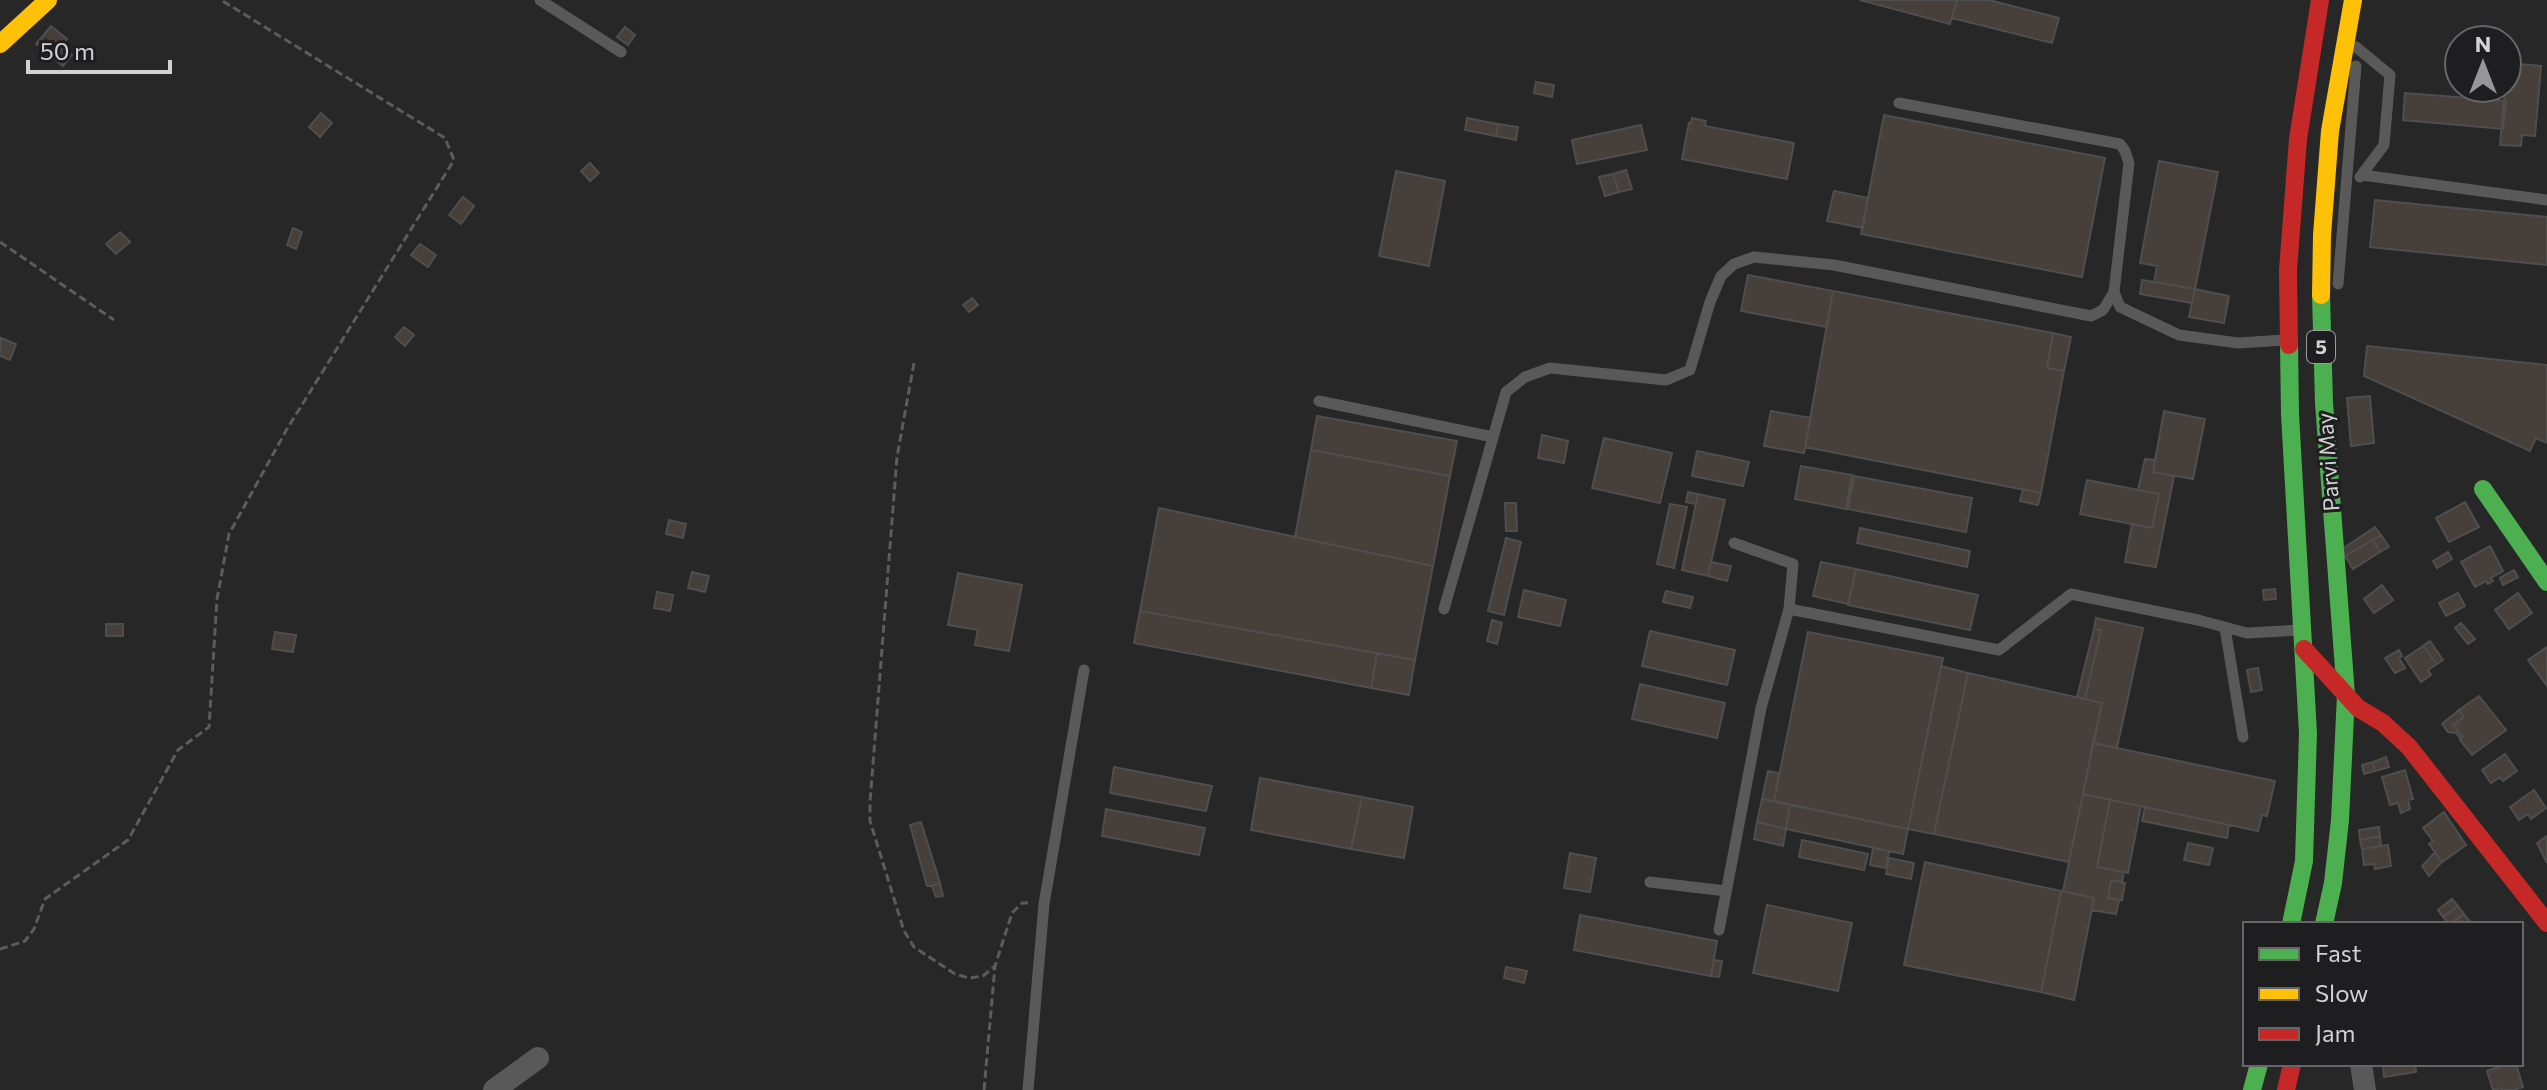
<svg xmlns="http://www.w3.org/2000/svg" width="2547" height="1090" font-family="Commissioner,sans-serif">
<rect width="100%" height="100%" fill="#272728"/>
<path fill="#463f3a" stroke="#4f4e4f" stroke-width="2" d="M 1860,0 L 1957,0 L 1950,24 Z
M 1957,0 L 1989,0 L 2059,18 L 2052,43 L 1952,18 Z
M 51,26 L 67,39 L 61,47 L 72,55 L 63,66 L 36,44 Z
M 625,27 L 635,35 L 628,45 L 617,37 Z
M 2507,63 L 2541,66 L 2535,136 L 2522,135 L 2521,146 L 2500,145 L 2505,88 L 2507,88 Z
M 1536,82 L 1554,85 L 1552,97 L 1534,93 Z
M 2405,93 L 2506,101 L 2503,129 L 2403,120 Z
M 321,113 L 332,123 L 320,137 L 309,127 Z
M 1884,115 L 2105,158 L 2082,277 L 1861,234 Z
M 1467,118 L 1498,124 L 1496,136 L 1465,130 Z
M 1692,118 L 1706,121 L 1705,126 L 1794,143 L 1787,179 L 1682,159 L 1689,123 L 1691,123 Z
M 1498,124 L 1518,127 L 1516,140 L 1496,136 Z
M 1641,125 L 1647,150 L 1577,164 L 1572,140 Z
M 2159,161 L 2218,172 L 2195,289 L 2154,282 L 2157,266 L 2140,263 Z
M 590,163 L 599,173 L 590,181 L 581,171 Z
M 1626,170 L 1632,189 L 1619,192 L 1613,174 Z
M 1396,171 L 1445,181 L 1429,266 L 1379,256 Z
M 1613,174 L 1619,192 L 1605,196 L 1599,177 Z
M 1834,191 L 1868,198 L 1863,228 L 1827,221 Z
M 463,197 L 474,206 L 461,224 L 449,215 Z
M 2375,200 L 2547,217 L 2547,265 L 2370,247 Z
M 293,228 L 302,232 L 296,249 L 287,245 Z
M 120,232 L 130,242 L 116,254 L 106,244 Z
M 420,244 L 436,255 L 428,267 L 411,255 Z
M 1748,275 L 1833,291 L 1827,327 L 1741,311 Z
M 2142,280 L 2195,289 L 2192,303 L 2140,294 Z
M 2195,289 L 2229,296 L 2224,323 L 2189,317 Z
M 1833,291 L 2053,333 L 2047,368 L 2064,371 L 2041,493 L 1805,447 Z
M 972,298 L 978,305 L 969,312 L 963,305 Z
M 404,327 L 414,335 L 405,346 L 395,337 Z
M 2053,333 L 2071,337 L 2064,371 L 2047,368 Z
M 1,338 L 16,344 L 10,360 L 0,356 Z
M 2367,346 L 2547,365 L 2547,443 L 2536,438 L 2530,451 L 2364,376 Z
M 2370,396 L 2374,443 L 2351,446 L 2347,398 Z
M 1771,411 L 1811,418 L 1804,453 L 1764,446 Z
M 2164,411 L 2205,419 L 2193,479 L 2153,472 Z
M 1317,416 L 1457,441 L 1450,476 L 1311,450 Z
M 1542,435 L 1568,441 L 1564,463 L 1538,458 Z
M 1604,438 L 1672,453 L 1660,503 L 1592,488 Z
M 1311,450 L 1450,476 L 1433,566 L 1295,537 Z
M 1697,451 L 1749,462 L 1743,486 L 1692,476 Z
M 2145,459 L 2155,460 L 2153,472 L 2174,476 L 2156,567 L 2125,562 L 2132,524 L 2152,528 L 2159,494 L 2138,490 Z
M 1801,466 L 1852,475 L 1846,509 L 1795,499 Z
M 1854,476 L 1972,498 L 1966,532 L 1848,509 Z
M 2087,480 L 2159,494 L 2152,528 L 2080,514 Z
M 2023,489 L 2041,493 L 2038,505 L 2020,501 Z
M 1688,492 L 1698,494 L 1696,504 L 1686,502 Z
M 1698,494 L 1725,500 L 1708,576 L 1682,570 Z
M 2465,502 L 2479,527 L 2449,542 L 2436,518 Z
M 1505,503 L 1516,503 L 1517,531 L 1506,531 Z
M 1670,504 L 1687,507 L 1674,568 L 1657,564 Z
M 1159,508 L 1433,566 L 1415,660 L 1140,611 Z
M 669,520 L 686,524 L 683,538 L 666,534 Z
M 2375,527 L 2381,535 L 2345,556 L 2342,549 Z
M 1860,528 L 1970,551 L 1967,567 L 1857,543 Z
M 2381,535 L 2389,547 L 2380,552 L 2373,540 Z
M 1506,538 L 1521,542 L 1504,615 L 1488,611 Z
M 2373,540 L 2380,552 L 2353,569 L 2345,556 Z
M 2490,546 L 2503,571 L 2491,578 L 2493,581 L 2488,584 L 2486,581 L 2475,587 L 2461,562 Z
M 2448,552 L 2452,559 L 2437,568 L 2433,561 Z
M 1711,562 L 1731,566 L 1727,581 L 1708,576 Z
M 1821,562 L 1856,569 L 1848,604 L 1813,596 Z
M 1856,569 L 1978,595 L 1970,630 L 1848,605 Z
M 2514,570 L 2518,577 L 2503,585 L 2500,578 Z
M 692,572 L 709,576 L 705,592 L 688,588 Z
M 958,573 L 1022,585 L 1009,651 L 975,645 L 978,630 L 948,625 Z
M 2382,585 L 2393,600 L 2374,613 L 2364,599 Z
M 2275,589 L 2276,599 L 2264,600 L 2263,590 Z
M 1524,590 L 1566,600 L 1560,626 L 1518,617 Z
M 1666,591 L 1693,597 L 1690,608 L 1663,602 Z
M 657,592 L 673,595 L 670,611 L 654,608 Z
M 2458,593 L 2465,606 L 2446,616 L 2439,603 Z
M 2518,593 L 2532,613 L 2509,629 L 2495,610 Z
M 1140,611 L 1377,653 L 1371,688 L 1134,643 Z
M 2096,618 L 2143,628 L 2117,748 L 2093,743 L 2102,703 L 2085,699 L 2101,630 L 2094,629 Z
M 1492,620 L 1502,623 L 1497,644 L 1487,641 Z
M 2461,623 L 2475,639 L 2468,644 L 2455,628 Z
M 106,624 L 123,624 L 123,636 L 106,636 Z
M 2094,629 L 2101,630 L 2085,699 L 2077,697 Z
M 1650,631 L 1735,650 L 1727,685 L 1642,666 Z
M 275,632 L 296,635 L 293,652 L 272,649 Z
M 1808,632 L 1943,658 L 1908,829 L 1774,801 Z
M 2430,641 L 2443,660 L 2437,664 L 2423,646 Z
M 2423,646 L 2437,664 L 2428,670 L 2431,675 L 2421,682 L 2405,658 Z
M 2547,647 L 2547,686 L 2528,660 Z
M 2399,650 L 2402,656 L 2399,658 L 2405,668 L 2395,673 L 2385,658 Z
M 1377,653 L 1415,660 L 1409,695 L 1371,688 Z
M 1941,666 L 1968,673 L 1934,834 L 1908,829 Z
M 2258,668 L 2262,690 L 2251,692 L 2247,670 Z
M 1968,673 L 2102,703 L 2069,862 L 1934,834 Z
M 1640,684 L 1725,703 L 1717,738 L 1632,719 Z
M 2479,696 L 2506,730 L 2472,755 L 2460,740 L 2463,737 L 2453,725 L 2464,717 L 2459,710 Z
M 2459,710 L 2464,717 L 2453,725 L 2463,737 L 2461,739 L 2456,733 L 2448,732 L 2442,724 Z
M 2093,743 L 2275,781 L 2267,816 L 2262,815 L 2258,831 L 2083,794 Z
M 2505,754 L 2517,771 L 2503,781 L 2500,777 L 2491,783 L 2482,770 Z
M 2386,757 L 2389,767 L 2375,771 L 2373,762 Z
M 2373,762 L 2375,771 L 2364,774 L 2362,765 Z
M 1114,767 L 1212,786 L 1206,811 L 1110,793 Z
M 2405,770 L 2413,799 L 2408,800 L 2410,809 L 2401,813 L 2398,803 L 2390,805 L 2382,777 Z
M 1768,771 L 1779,773 L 1774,801 L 1762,799 Z
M 1260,778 L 1362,797 L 1351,849 L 1251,830 Z
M 2534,790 L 2546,808 L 2531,819 L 2528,814 L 2519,820 L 2510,807 Z
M 2083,794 L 2110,800 L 2097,867 L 2124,872 L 2122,882 L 2111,880 L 2108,898 L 2119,900 L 2116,914 L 2092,910 L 2094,898 L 2063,891 Z
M 1362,797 L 1413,807 L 1404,858 L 1351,849 Z
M 1762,799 L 1790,805 L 1786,829 L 1757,822 Z
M 2110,800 L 2141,806 L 2128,873 L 2097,867 Z
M 1790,805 L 1908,829 L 1903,854 L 1786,829 Z
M 2145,807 L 2229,825 L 2227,838 L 2142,821 Z
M 1106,809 L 1205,828 L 1199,855 L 1102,836 Z
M 2444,812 L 2466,845 L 2442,862 L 2429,844 L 2433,841 L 2423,828 Z
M 921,822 L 940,883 L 932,886 L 927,886 L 910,825 Z
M 1757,822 L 1786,829 L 1783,846 L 1754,839 Z
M 2379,827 L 2380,836 L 2360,840 L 2359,830 Z
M 2380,836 L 2381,846 L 2362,849 L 2360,840 Z
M 2547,836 L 2547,863 L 2537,843 Z
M 1802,840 L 1868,854 L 1864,870 L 1799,857 Z
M 2188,843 L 2213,848 L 2209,865 L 2184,860 Z
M 2388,845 L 2391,866 L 2375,869 L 2374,864 L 2364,865 L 2362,849 Z
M 1873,848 L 1889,851 L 1886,868 L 1870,865 Z
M 2435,852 L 2442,862 L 2429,876 L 2422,866 Z
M 1570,853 L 1596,858 L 1590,892 L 1564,888 Z
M 1889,858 L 1914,863 L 1911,879 L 1886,874 Z
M 1925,862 L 2061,891 L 2041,992 L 1904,965 Z
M 2111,880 L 2125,883 L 2122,900 L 2108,898 Z
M 940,883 L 943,896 L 936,897 L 932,886 Z
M 2061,891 L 2094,898 L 2074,1000 L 2041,992 Z
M 2452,899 L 2458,906 L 2443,917 L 2438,910 Z
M 1767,905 L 1852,923 L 1838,991 L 1753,973 Z
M 2458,906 L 2464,914 L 2449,924 L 2443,917 Z
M 2464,914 L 2472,924 L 2451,924 Z
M 1580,915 L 1717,941 L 1711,976 L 1574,950 Z
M 1714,960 L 1722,961 L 1719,977 L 1711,976 Z
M 1506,967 L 1527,971 L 1524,983 L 1504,978 Z
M 2383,1064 L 2415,1064 L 2416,1072 L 2384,1077 Z
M 2508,1064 L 2516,1064 L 2523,1087 L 2513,1090 L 2502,1090 L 2501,1088 L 2493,1090 L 2487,1071 Z"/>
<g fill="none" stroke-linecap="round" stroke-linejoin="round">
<path stroke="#5c5c5c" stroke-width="3" stroke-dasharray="8 4" stroke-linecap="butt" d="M 0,242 L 114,320
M 914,363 L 897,457 L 870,802 L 870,821 L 904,931 L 914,947 L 955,974 L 969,978 L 983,976 L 995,966 L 1012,913 L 1022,903 L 1028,903
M 0,949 L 25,941 L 34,929 L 45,899 L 128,840 L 178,750 L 209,727 L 217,599 L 229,534 L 287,429 L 454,160 L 445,138 L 221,0
M 984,1090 L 995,966"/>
<path stroke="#59595a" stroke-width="11" d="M 540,0 L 621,52
M 2356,47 L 2390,75 L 2384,145 L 2360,177
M 2362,175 L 2547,200
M 2338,284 L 2356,66
M 2114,292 L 2120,307 L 2179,335 L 2238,343 L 2284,340
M 1319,401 L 1493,437
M 1734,543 L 1793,564 L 1789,609
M 1444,609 L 1506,392 L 1525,377 L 1550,368 L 1666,380 L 1690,370 L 1710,302 L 1721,276 L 1734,264 L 1754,257 L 1834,265 L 2091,316 L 2103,310 L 2114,292 L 2129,163 L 2125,151 L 2120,144 L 1899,103
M 2225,628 L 2243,737
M 1650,882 L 1726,891
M 1719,930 L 1761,708 L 1789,609 L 1999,650 L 2071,594 L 2198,620 L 2247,633 L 2300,630
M 1028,1090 L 1044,904 L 1084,670"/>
<path stroke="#59595a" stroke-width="22" d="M 2361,1064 L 2365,1090
M 494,1090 L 538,1058"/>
<path stroke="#4caf50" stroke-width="18" d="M 2321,295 L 2324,403 L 2346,695 L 2340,820 L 2333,883 L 2324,924
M 2289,345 L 2290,414 L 2308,733 L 2304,861 L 2291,924
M 2483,489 L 2547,582
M 2252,1090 L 2259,1064"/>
<path stroke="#ffc107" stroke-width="18" d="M 0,44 L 48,0
M 2321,295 L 2322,235 L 2330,131 L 2353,0"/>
<path stroke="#c62828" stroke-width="18" d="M 2289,345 L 2288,270 L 2298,139 L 2320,0
M 2304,649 L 2358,708 L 2383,723 L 2409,747 L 2547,923
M 2286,1090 L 2292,1064"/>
</g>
<g text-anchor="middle" stroke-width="6" stroke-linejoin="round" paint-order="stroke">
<rect fill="#1e1d1f" stroke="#9c9b9d" stroke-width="2" x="2307" y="331" width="28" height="32" rx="6"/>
<g font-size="20" font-weight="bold" fill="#d2d1d3">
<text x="2321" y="354">5</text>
</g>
<g font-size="22" fill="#d2d1d3" stroke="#1e1d1f">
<text transform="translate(2328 462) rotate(-94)" y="8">Parvi May</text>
</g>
</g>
<rect x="2243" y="922" width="280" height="144" fill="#1e1d1f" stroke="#666567" stroke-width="2"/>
<rect x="2259" y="948" width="40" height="12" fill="#4caf50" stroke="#666567" stroke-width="2"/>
<text x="2315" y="962" font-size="24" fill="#d2d1d3">Fast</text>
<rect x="2259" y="988" width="40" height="12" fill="#ffc107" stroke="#666567" stroke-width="2"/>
<text x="2315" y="1002" font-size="24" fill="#d2d1d3">Slow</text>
<rect x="2259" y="1028" width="40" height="12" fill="#c62828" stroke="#666567" stroke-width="2"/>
<text x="2315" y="1042" font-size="24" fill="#d2d1d3">Jam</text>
<g transform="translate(2483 64)"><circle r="38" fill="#1e1d1f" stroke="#666567" stroke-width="2"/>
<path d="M0-6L14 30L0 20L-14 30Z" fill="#969697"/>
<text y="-12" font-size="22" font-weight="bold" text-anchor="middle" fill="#d2d1d3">N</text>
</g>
<path d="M28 60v12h142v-12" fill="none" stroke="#d2d1d3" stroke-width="4"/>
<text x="40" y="60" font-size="24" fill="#d2d1d3" stroke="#1e1d1f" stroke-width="6" paint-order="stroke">50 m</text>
</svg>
